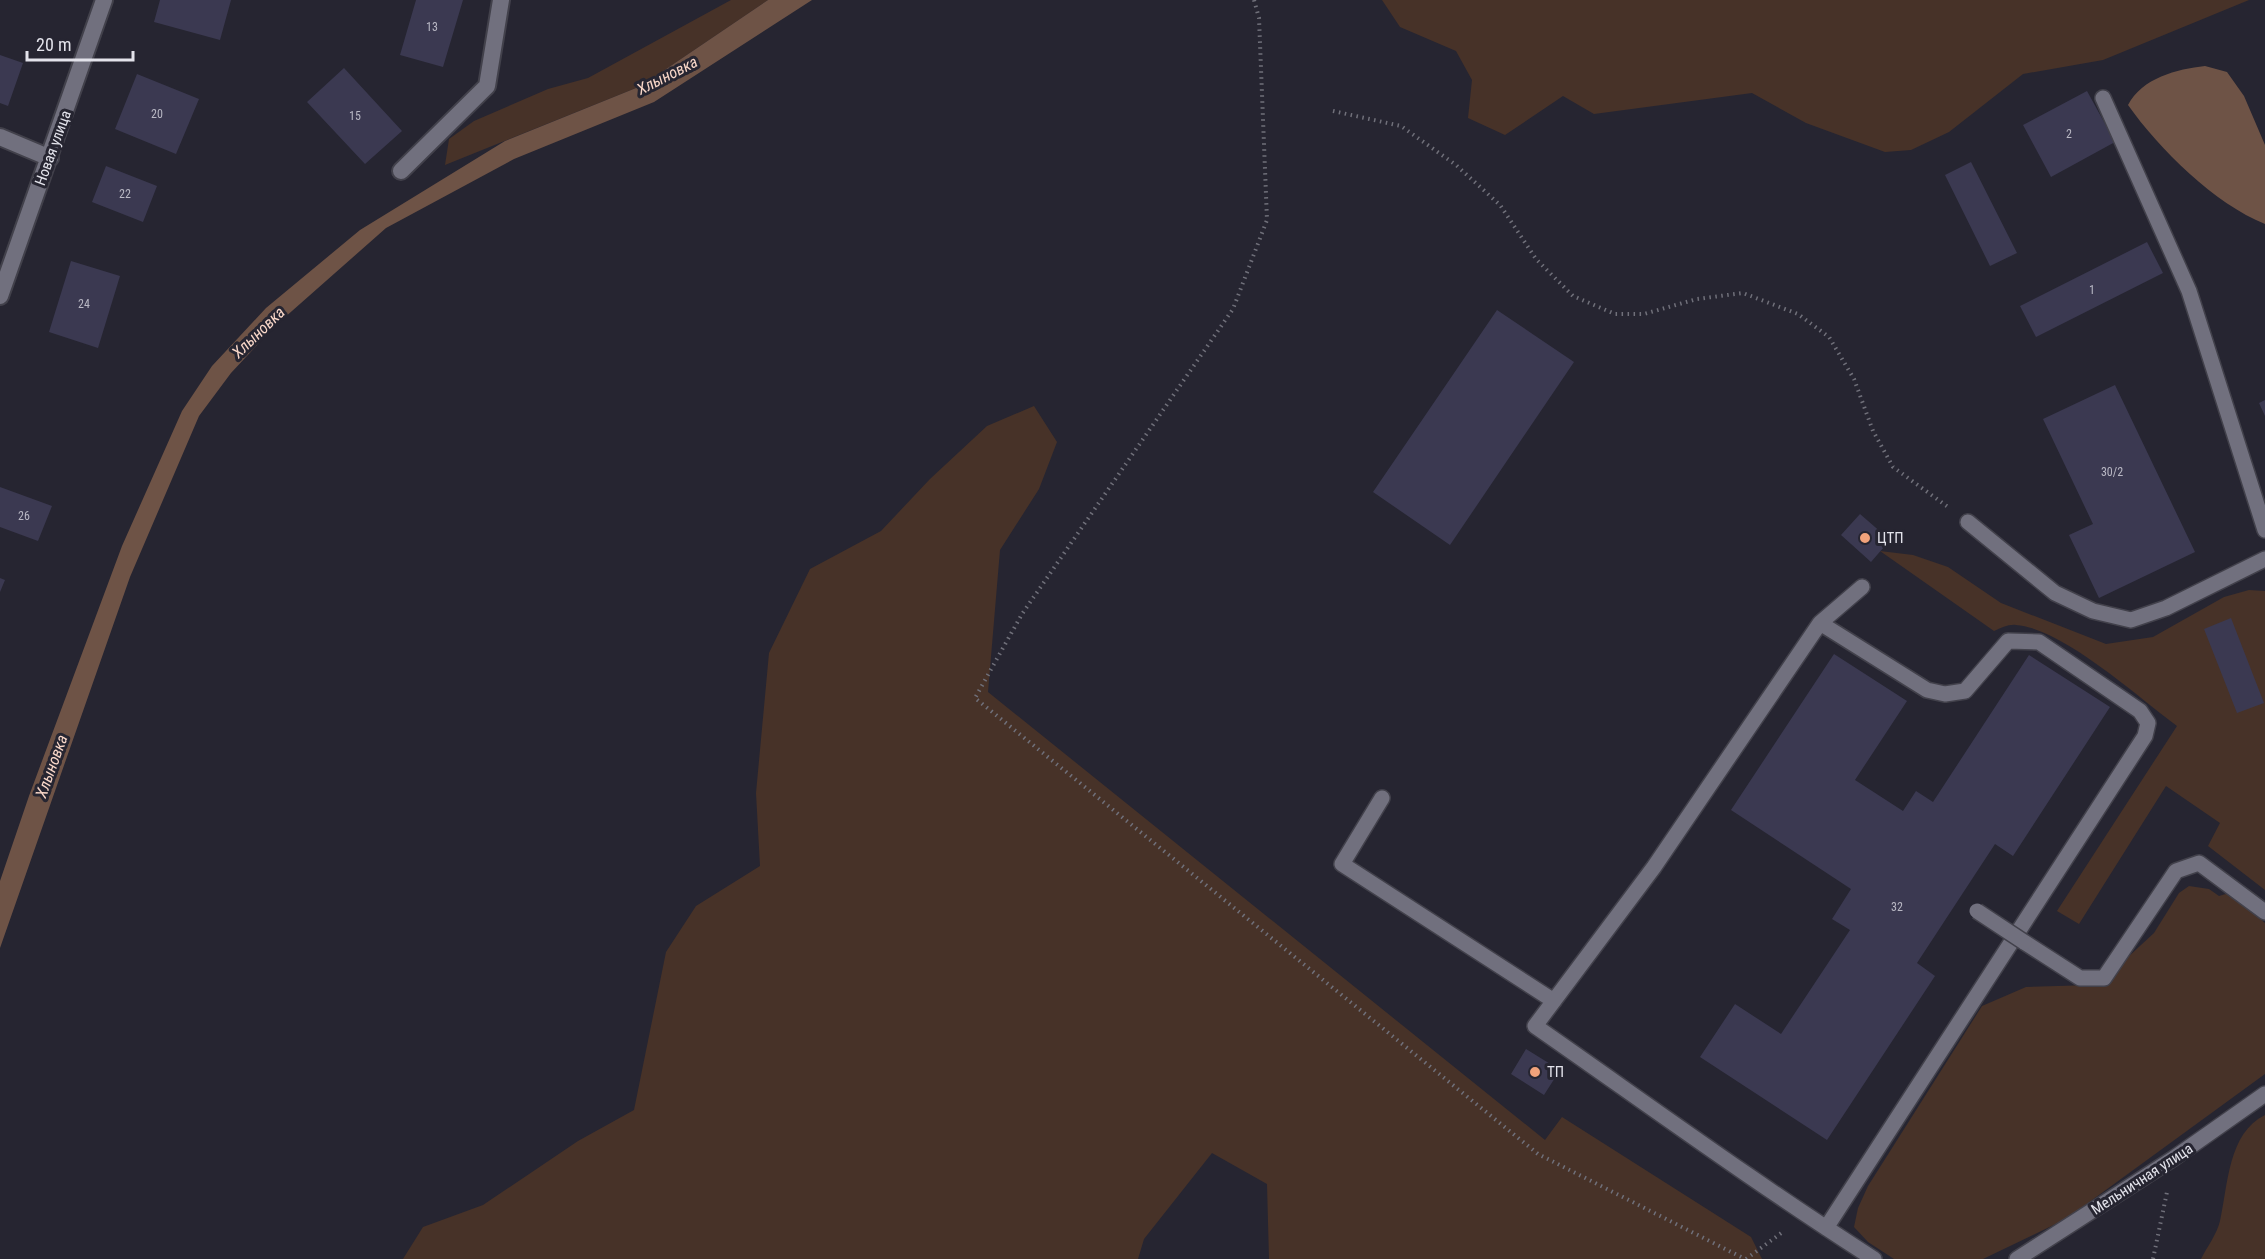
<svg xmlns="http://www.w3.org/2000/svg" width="2265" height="1259" font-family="'Roboto Condensed',sans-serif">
<rect width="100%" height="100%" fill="#262531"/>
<path fill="#473228" d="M 731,0 L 768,0 L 641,86 L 445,165 L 449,139 L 474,121 L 548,89 L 588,78 Z
M 1382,0 L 2249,0 L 2103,60 L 2023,74 L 1949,132 L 1911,150 L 1885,152 L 1806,123 L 1752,93 L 1594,114 L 1563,96 L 1505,135 L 1468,118 L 1472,80 L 1456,51 L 1400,27 Z
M 1034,406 L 1057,442 L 1039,489 L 1000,550 L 988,692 L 1545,1140 L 1562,1117 L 1751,1237 L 1762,1259 L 1269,1259 L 1267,1184 L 1212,1153 L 1144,1239 L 1138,1259 L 403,1259 L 423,1227 L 483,1205 L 578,1141 L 634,1110 L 666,952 L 696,906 L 760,866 L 756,793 L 769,653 L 810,569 L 881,531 L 930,479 L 987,426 Z
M 1880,551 L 1913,555 L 1948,567 L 2001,603 L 2106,644 L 2153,637 L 2224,597 L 2249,590 L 2265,591 L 2265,890 L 2208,846 L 2220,823 L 2166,786 L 2079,924 L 2057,911 L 2177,726 C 2138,697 2062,628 2016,625 C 2009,624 2001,628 1994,631 Z
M 2189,886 L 2209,889 L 2219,896 L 2229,893 L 2265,923 L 2265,1074 L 2066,1219 L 1983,1259 L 1894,1259 L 1868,1242 L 1854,1227 L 1858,1208 L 1868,1186 L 1982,1006 L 2026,987 L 2092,985 L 2114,977 L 2128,957 L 2154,933 L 2179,893 Z
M 2265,1115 L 2265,1259 L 2201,1259 C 2207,1247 2217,1234 2220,1221 C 2228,1185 2228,1133 2265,1115 Z"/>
<path fill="#6e5346" d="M 768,0 L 812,0 L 654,102 L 514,159 L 386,228 L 275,326 L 231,373 L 199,416 L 130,577 L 0,948 L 0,881 L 29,796 L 122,546 L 182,411 L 212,366 L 266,308 L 360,230 L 505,141 L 641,86 Z
M 2205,66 L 2227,72 L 2244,96 L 2265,145 L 2265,224 C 2215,204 2159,149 2128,105 C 2142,78 2177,69 2205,66 Z"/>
<path fill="#3b3951" d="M 160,0 L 231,0 L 220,40 L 154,22 Z
M 416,0 L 463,0 L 443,67 L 400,55 Z
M 0,55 L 23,63 L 8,106 L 0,103 Z
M 344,68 L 402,131 L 365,164 L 307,102 Z
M 137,74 L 199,99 L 176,154 L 115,129 Z
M 2087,91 L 2115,142 L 2051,177 L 2023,125 Z
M 1971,162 L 2017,253 L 1990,266 L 1945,175 Z
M 106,166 L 157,186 L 143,222 L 92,202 Z
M 2147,242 L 2163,273 L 2036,337 L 2020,306 Z
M 71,261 L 120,276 L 98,348 L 49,332 Z
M 1497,310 L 1574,362 L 1450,545 L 1373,492 Z
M 2115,385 L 2195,552 L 2099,598 L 2069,535 L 2093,524 L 2043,419 Z
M 2265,400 L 2265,416 L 2259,403 Z
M 0,487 L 52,506 L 38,541 L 0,527 Z
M 1860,514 L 1890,540 L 1871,562 L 1841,535 Z
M 0,578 L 5,580 L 0,592 Z
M 2231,618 L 2264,703 L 2237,713 L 2204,629 Z
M 1834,654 L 1907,701 L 1855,780 L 1903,811 L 1916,791 L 1933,802 L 2029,655 L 2110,707 L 2013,856 L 1995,844 L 1917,963 L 1935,976 L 1827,1140 L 1700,1057 L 1735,1004 L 1781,1034 L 1850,930 L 1832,919 L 1851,889 L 1731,810 Z
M 1526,1049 L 1560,1070 L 1544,1095 L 1511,1074 Z"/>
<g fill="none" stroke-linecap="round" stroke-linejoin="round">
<defs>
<path id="service" d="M 2103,98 L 2189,291 L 2265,530
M 1968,522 L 2055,593 L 2093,611 L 2131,620 L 2166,608 L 2265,559
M 1820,623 L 1862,587
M 1382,798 L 1342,864 L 1554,1001
M 2024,942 L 2080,978 L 2104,978 L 2176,871 L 2199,863 L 2265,912
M 1826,1228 L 2145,736 L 2148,723 L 2140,711 L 2039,642 L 2008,641 L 1965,691 L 1945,694 L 1927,690 L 1820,623 L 1654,867 L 1535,1026 C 1647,1104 1758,1185 1874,1259
M 2017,1259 L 2174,1158 L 2265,1094"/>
<path id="minor" d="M 0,137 L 50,158
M 401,171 L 487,86 L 501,0
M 0,296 L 104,0"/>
</defs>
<use href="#service" stroke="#42414b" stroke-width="18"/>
<use href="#minor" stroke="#42414b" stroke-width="20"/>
<path stroke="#70707a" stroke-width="4" stroke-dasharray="1.5 4.5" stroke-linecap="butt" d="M 1254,0 L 1259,18 L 1267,220 L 1233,309 L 1022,614 L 975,698 L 1538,1154 L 1745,1259
M 1333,111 L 1401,126 L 1456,165 L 1500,205 L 1536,259 L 1573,296 L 1615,314 L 1644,314 L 1697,299 L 1743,293 L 1798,314 L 1829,337 L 1854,379 L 1873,431 L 1893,467 L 1948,507
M 1746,1259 L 1784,1231
M 2153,1259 L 2167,1192"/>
<use href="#service" stroke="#71707e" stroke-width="15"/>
<use href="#minor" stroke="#71707e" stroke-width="16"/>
<defs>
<path id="service-bridge" d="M 1977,911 L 2024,942"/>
</defs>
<use href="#service-bridge" stroke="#42414b" stroke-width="18" stroke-linecap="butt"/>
<use href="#service-bridge" stroke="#71707e" stroke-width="15"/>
</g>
<g fill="#f1a27b" stroke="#262531" stroke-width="2">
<circle cx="1865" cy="538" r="6"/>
<circle cx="1535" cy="1072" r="6"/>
</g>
<g text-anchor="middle" stroke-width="6" stroke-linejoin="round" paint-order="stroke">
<g font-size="12" fill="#b9b8c4">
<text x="432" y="31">13</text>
<text x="157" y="118">20</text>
<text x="355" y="120">15</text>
<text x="2069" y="138">2</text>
<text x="125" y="198">22</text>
<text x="2092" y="294">1</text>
<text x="84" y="308">24</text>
<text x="2112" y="476">30/2</text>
<text x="24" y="520">26</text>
<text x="1897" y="911">32</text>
</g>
<g font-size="15" fill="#e3e3eb" stroke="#262531">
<text transform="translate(53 148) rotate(-70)" y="5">Новая улица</text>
<text transform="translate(2142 1179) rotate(-33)" y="5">Мельничная улица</text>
</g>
<g font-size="15" fill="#e3e3eb" stroke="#262531" text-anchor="start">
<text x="1877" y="543">ЦТП</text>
<text x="1547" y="1077">ТП</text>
</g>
<g font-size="16" font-style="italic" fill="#fad8c9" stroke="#262531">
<text transform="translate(667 75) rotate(-27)" y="6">Хлыновка</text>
<text transform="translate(258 332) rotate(-44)" y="6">Хлыновка</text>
<text transform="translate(51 766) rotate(-70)" y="6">Хлыновка</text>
</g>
</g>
<path d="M27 51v9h106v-9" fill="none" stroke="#e3e3eb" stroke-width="3"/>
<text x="36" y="51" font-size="18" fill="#e3e3eb" stroke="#262531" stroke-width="4.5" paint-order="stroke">20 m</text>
</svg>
